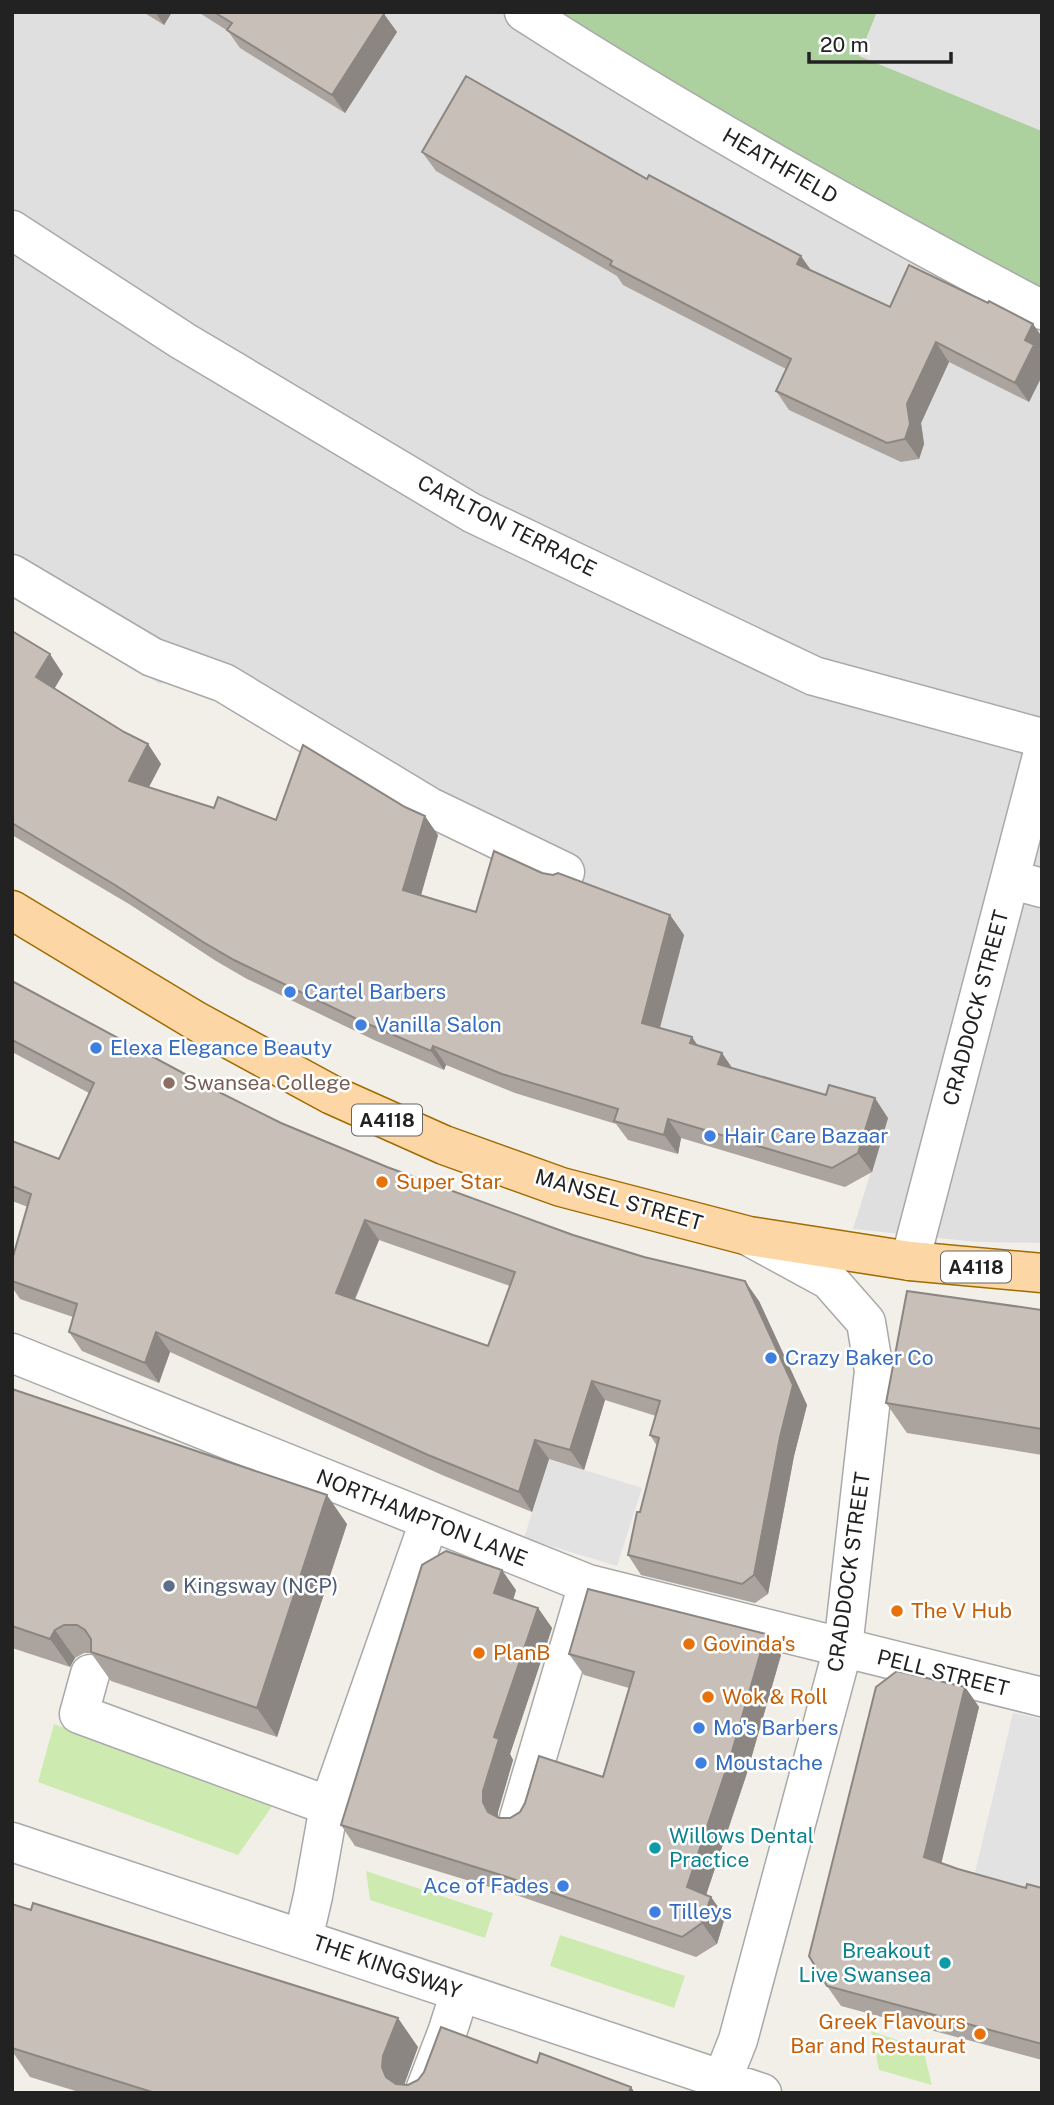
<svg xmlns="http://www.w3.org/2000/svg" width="1054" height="2105" font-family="'Public Sans',sans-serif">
<rect width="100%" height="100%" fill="#f2efe9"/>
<path fill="#e0dfdf" d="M 12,12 L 1042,12 L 1042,1243 L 977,1242 L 853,1229 L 888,1118 L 704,1062 L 656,1042 L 508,870 L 410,811 L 178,678 L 160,684 L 12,596 Z"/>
<path fill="#cdebb0" d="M 54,1724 L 273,1805 L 238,1855 L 38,1782 Z
M 366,1871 L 493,1913 L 485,1938 L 370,1900 Z
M 560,1935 L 685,1976 L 674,2008 L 550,1966 Z
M 871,2031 L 923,2049 L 932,2085 L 879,2070 Z"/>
<path fill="#add19e" d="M 552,12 L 877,12 L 860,56 L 1042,131 L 1042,290 L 869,207 Z"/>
<path fill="#e2e2e2" d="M 877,12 L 1042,12 L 1042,131 L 859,56 Z
M 549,1459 L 642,1488 L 617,1566 L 524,1538 Z
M 1013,1713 L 1042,1719 L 1042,1905 L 971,1889 Z"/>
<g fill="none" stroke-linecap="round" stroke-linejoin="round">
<defs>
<path id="minor" d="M 524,12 C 692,120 866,217 1042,310
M 12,230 L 183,341 L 472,513 L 814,676 L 1042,738
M 12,574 L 152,657 L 224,683 L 430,807 L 565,872
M 1010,879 L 1042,888
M 910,1261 L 1042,756
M 12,1353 L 588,1584 L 1042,1697
M 90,1674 L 79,1714 L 329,1806
M 519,1818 L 588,1584
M 12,1842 L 762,2093
M 303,1939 L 313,1896 L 329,1806 L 429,1522
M 424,2093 L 448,2030 L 460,1992
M 717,2093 L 738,2040 L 843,1648 L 874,1371 L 866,1322 L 829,1280 L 750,1237"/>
<path id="major" d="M 12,910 L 196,1021 L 332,1095 L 444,1145 L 561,1187 L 749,1236 L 910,1261 L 1042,1273"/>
</defs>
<use href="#minor" stroke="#a9a9a9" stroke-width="41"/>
<use href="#major" stroke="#a06b00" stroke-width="41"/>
<use href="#minor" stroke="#fff" stroke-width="38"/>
<use href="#major" stroke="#fcd6a4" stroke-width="38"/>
</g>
<path fill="#aba49e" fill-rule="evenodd" d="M 143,12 L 172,12 L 164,25 Z
M 198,12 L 382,12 L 397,32 L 345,113 L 240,48 L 228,31 Z
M 422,152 L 647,179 L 811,271 L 890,307 L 1033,324 L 1042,337 L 1042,376 L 1029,402 L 949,362 L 921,423 L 924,444 L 919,459 L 901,462 L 789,410 L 776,391 L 786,369 L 623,285 L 617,276 L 436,171 Z
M 12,631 L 63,674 L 54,689 L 124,732 L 148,744 L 161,764 L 149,787 L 214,808 L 276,820 L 438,835 L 421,895 L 476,912 L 542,873 L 670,915 L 684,935 L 660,1028 L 698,1045 L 732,1068 L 888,1118 L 872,1172 L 845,1187 L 681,1138 L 678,1154 L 628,1140 L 616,1124 L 515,1093 L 446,1065 L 444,1070 L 374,1040 L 247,979 L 216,961 L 129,904 L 12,835 Z
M 12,981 L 209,1087 L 281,1123 L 387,1167 L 573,1235 L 759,1301 L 807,1405 L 794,1456 L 768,1594 L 755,1603 L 641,1575 L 628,1555 L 657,1446 L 650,1435 L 656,1416 L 605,1400 L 584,1470 L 549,1459 L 532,1512 L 442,1475 L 170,1352 L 159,1383 L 82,1351 L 69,1332 L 73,1317 L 20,1299 L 12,1287 L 12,1260 L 28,1207 L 12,1201 L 12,1141 L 59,1159 L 89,1093 L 12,1052 ZM 379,1240 L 510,1286 L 488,1346 L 355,1300 Z
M 1042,1310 L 1042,1455 L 907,1433 L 886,1403 Z
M 12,1389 L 347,1524 L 277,1737 L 111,1681 L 91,1653 L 84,1653 L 75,1658 L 70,1667 L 12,1648 Z
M 516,1590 L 513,1600 L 538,1608 L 552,1628 L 510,1754 L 513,1760 L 498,1812 L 498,1818 L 510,1818 L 603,1777 L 629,1688 L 584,1675 L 569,1654 L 766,1634 L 781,1655 L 746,1776 L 706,1895 L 711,1897 L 725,1917 L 717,1944 L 696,1957 L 519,1896 L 355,1846 L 341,1825 Z
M 965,1687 L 979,1707 L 941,1863 L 958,1869 L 1026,1888 L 1042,1888 L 1042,2060 L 841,2006 L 827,1986 Z
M 12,1904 L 418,2047 L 404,2085 L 408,2085 L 537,2063 L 635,2093 L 82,2093 L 30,2077 L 12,2051 Z"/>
<path fill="#8b8681" d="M 155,12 L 172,12 L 164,25 Z
M 384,14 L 397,32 L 345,113 L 332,95 Z
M 801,256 L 815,276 L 797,264 Z
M 1033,324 L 1042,337 L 1042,376 L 1029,402 L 1015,383 L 1025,340 Z
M 936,342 L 949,362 L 921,423 L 924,444 L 919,459 L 905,439 L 907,404 Z
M 50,654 L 63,674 L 50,696 L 36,677 Z
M 148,744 L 161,764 L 142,800 L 129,781 Z
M 425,816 L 438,835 L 417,909 L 403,890 Z
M 670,915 L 684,935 L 656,1042 L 642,1023 Z
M 692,1037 L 705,1056 L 690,1043 Z
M 433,1046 L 446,1065 L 444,1070 L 431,1051 Z
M 722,1053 L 735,1072 L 718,1064 Z
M 875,1098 L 888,1118 L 872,1172 L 858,1153 Z
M 668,1119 L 681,1138 L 678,1154 L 664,1135 Z
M 365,1220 L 379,1240 L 349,1312 L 336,1293 Z
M 745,1281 L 759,1301 L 807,1405 L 794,1456 L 768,1594 L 754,1575 Z
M 156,1332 L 170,1352 L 159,1383 L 145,1363 Z
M 592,1381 L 605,1400 L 584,1470 L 570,1450 Z
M 535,1440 L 549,1459 L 532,1512 L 519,1492 Z
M 327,1495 L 347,1524 L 277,1737 L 257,1708 Z
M 502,1570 L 516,1590 L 509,1614 L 494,1593 Z
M 538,1608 L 552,1628 L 510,1754 L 513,1760 L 498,1812 L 498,1822 L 488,1812 L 483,1802 L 483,1791 L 494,1737 Z
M 55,1630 L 75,1658 L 70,1667 L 50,1639 Z
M 766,1634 L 781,1655 L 746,1776 L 702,1907 L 687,1887 Z
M 965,1687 L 979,1707 L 938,1877 L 924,1857 Z
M 711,1897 L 725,1917 L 717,1944 L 702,1923 Z
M 398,2018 L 418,2047 L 404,2085 L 403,2093 L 386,2077 L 382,2067 L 383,2056 Z
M 631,2087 L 635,2093 L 629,2093 Z"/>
<path fill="#c7bfb8" stroke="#8b8681" stroke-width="2" fill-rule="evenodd" d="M 214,12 L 382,12 L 384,14 L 332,95 L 227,30 L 232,23 Z
M 466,76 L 647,179 L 649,175 L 801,256 L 797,264 L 890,307 L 909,265 L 988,303 L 989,301 L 1033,324 L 1025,340 L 1034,345 L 1015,383 L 936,342 L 907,404 L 910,424 L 905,439 L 887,443 L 776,391 L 791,359 L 610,265 L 612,261 L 422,152 Z
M 12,631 L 50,654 L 36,677 L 124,732 L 148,744 L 129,781 L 214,808 L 218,797 L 276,820 L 303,745 L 405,807 L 425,816 L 403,890 L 476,912 L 494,851 L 542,873 L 553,875 L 558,873 L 670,915 L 642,1023 L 692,1037 L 690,1043 L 722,1053 L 718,1064 L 826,1095 L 829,1085 L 875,1098 L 858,1153 L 832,1168 L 668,1119 L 664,1135 L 614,1121 L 618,1109 L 502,1074 L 433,1046 L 431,1051 L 361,1021 L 234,960 L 203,942 L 115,885 L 12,823 Z
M 12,981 L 209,1087 L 281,1123 L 387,1167 L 573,1235 L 644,1257 L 745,1281 L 793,1385 L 780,1437 L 754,1575 L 742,1584 L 628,1555 L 637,1512 L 640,1512 L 659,1438 L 650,1435 L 660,1401 L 592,1381 L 570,1450 L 535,1440 L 519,1492 L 428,1455 L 156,1332 L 145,1363 L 69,1332 L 77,1304 L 12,1281 L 12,1260 L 31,1194 L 12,1186 L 12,1141 L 59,1159 L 94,1083 L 12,1040 ZM 365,1220 L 515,1272 L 488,1346 L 336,1293 Z
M 907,1291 L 1042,1310 L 1042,1429 L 886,1403 Z
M 12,1389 L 327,1495 L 257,1708 L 91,1652 L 91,1639 L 85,1630 L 77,1625 L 64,1625 L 55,1630 L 50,1639 L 12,1626 Z
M 446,1551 L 502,1570 L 494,1593 L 538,1608 L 494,1737 L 499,1739 L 483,1791 L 483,1802 L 488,1812 L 499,1818 L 510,1818 L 520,1812 L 525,1803 L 539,1756 L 603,1777 L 634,1672 L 569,1654 L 588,1589 L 766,1634 L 731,1755 L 687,1887 L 711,1897 L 702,1923 L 682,1937 L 504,1876 L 341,1825 L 422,1565 Z
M 897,1671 L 965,1687 L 924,1857 L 958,1869 L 1026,1888 L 1027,1884 L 1042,1888 L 1042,2044 L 827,1986 L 809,1956 L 876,1687 Z
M 33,1903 L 398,2018 L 383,2056 L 382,2067 L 386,2077 L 396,2084 L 408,2085 L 418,2080 L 424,2072 L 441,2027 L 537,2063 L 540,2053 L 631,2087 L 629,2093 L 155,2093 L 12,2048 L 12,1904 L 31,1910 Z"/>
<g fill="#3f7fe0" stroke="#fff" stroke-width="2.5">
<circle cx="290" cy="992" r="7"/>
<circle cx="361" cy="1025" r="7"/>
<circle cx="96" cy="1048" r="7"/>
<circle cx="710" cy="1136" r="7"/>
<circle cx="771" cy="1358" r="7"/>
<circle cx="699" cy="1728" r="7"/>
<circle cx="701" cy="1763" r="7"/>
<circle cx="563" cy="1886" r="7"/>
<circle cx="655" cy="1912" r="7"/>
</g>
<circle fill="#8d6e63" stroke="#fff" stroke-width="2.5" cx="169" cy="1083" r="7"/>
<g fill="#e8710a" stroke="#fff" stroke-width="2.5">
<circle cx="382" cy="1182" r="7"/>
<circle cx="897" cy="1611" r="7"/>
<circle cx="689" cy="1644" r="7"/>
<circle cx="479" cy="1653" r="7"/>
<circle cx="708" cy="1697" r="7"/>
<circle cx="980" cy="2034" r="7"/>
</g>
<circle fill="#5c6f8a" stroke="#fff" stroke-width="2.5" cx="169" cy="1586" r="7"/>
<g fill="#0f9aa8" stroke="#fff" stroke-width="2.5">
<circle cx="655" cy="1848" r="7"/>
<circle cx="945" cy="1963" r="7"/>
</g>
<g text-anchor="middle" stroke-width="5" stroke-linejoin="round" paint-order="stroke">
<g fill="#fff" stroke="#646464" stroke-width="2">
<rect x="352" y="1104.5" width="70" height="31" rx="5"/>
<rect x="941" y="1251.5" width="70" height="31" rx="5"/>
</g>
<g font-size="19" font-weight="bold" fill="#222">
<text x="387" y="1127">A4118</text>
<text x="976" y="1274">A4118</text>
</g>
<g font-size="21" fill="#222" stroke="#fff">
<text transform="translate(780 166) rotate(30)" y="7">HEATHFIELD</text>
<text transform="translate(507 526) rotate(27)" y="7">CARLTON TERRACE</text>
<text transform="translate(976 1008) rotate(-75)" y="7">CRADDOCK STREET</text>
<text transform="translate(619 1200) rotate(16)" y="7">MANSEL STREET</text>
<text transform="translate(422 1518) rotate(22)" y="7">NORTHAMPTON LANE</text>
<text transform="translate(849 1572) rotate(-82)" y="7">CRADDOCK STREET</text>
<text transform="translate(943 1673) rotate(14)" y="7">PELL STREET</text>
<text transform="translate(387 1967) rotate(19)" y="7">THE KINGSWAY</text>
</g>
<g font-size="21" fill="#366cbe" stroke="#fff" text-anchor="start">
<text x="304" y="999">Cartel Barbers</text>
<text x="375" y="1032">Vanilla Salon</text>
<text x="110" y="1055">Elexa Elegance Beauty</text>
<text x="724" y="1143">Hair Care Bazaar</text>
<text x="785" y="1365">Crazy Baker Co</text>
<text x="713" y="1735">Mo's Barbers</text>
<text x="715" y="1770">Moustache</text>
<text x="549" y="1893" text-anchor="end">Ace of Fades</text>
<text x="669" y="1919">Tilleys</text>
</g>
<g font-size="21" fill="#785e54" stroke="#fff" text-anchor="start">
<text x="183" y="1090">Swansea College</text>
</g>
<g font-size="21" fill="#c56008" stroke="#fff" text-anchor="start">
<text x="396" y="1189">Super Star</text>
<text x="911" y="1618">The V Hub</text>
<text x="703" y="1651">Govinda's</text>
<text x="493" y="1660">PlanB</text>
<text x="722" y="1704">Wok &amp; Roll</text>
<text x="966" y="2029" text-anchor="end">Greek Flavours<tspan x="966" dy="24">Bar and Restaurat</tspan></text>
</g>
<g font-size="21" fill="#4e5e75" stroke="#fff" text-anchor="start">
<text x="183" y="1593">Kingsway (NCP)</text>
</g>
<g font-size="21" fill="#0d838f" stroke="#fff" text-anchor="start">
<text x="669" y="1843">Willows Dental<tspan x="669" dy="24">Practice</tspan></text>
<text x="931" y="1958" text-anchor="end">Breakout<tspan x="931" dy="24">Live Swansea</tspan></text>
</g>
</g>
<rect width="1054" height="2105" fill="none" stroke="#222222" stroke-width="28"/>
<path d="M809 52v10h142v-10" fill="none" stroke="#222222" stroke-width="3.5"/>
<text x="820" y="52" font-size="21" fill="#222222" stroke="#ffffff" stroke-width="5" paint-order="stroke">20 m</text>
</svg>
